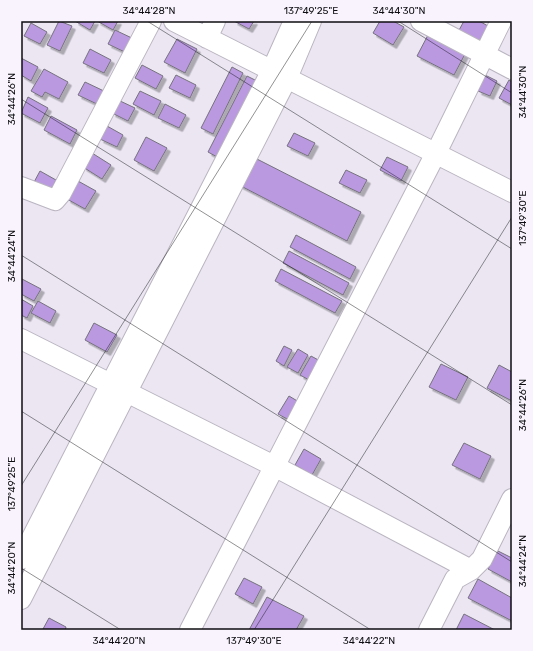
<svg xmlns="http://www.w3.org/2000/svg" width="533" height="651" font-family="Rubik,sans-serif">
<defs>
<filter id="shadow"><feDropShadow dx="3.5" dy="3.5" stdDeviation="0" flood-color="#0004"/></filter>
</defs>
<rect width="100%" height="100%" fill="#ebe6f2"/>
<path fill="#ba99e1" stroke="#76727d" filter="url(#shadow)" d="M 59,21 L 72,26 L 60,51 L 47,45 Z
M 75,21 L 95,21 L 90,30 Z
M 97,21 L 118,21 L 113,30 Z
M 234,21 L 254,21 L 249,29 Z
M 380,21 L 393,21 L 404,27 L 393,45 L 373,33 Z
M 464,21 L 479,21 L 488,26 L 478,44 L 458,32 Z
M 31,23 L 47,32 L 40,44 L 24,36 Z
M 115,30 L 136,40 L 129,54 L 108,44 Z
M 428,35 L 465,54 L 454,75 L 417,56 Z
M 177,39 L 197,49 L 185,73 L 164,62 Z
M 90,49 L 111,60 L 104,73 L 83,63 Z
M 21,58 L 38,67 L 31,81 L 21,75 Z
M 142,65 L 163,76 L 156,89 L 135,78 Z
M 232,67 L 243,73 L 213,134 L 201,128 Z
M 44,69 L 68,82 L 59,99 L 45,92 L 42,97 L 31,91 Z
M 176,75 L 196,85 L 190,98 L 169,88 Z
M 485,75 L 497,81 L 490,96 L 478,91 Z
M 247,76 L 259,82 L 219,158 L 208,152 Z
M 509,80 L 512,82 L 512,105 L 499,98 Z
M 85,82 L 106,92 L 99,105 L 78,95 Z
M 140,91 L 161,101 L 154,115 L 133,104 Z
M 28,97 L 48,108 L 40,123 L 21,113 Z
M 118,100 L 135,108 L 128,121 L 112,113 Z
M 165,104 L 186,115 L 179,128 L 158,118 Z
M 51,116 L 77,130 L 70,144 L 44,130 Z
M 107,126 L 123,135 L 117,147 L 100,139 Z
M 294,133 L 315,143 L 308,156 L 287,146 Z
M 146,137 L 167,148 L 154,171 L 134,160 Z
M 92,153 L 111,165 L 102,179 L 83,167 Z
M 253,157 L 361,212 L 347,241 L 239,185 Z
M 387,157 L 408,167 L 401,181 L 380,170 Z
M 346,170 L 367,180 L 360,193 L 339,183 Z
M 40,171 L 56,180 L 50,193 L 33,184 Z
M 78,181 L 96,191 L 85,209 L 67,199 Z
M 296,235 L 356,267 L 350,279 L 290,247 Z
M 289,251 L 349,283 L 343,295 L 283,263 Z
M 281,269 L 342,301 L 335,313 L 275,281 Z
M 22,279 L 41,289 L 34,301 L 21,294 Z
M 21,299 L 33,306 L 27,318 L 21,315 Z
M 38,301 L 56,311 L 50,323 L 31,313 Z
M 94,323 L 117,335 L 107,352 L 85,340 Z
M 284,346 L 292,350 L 284,366 L 276,361 Z
M 298,349 L 308,355 L 298,373 L 287,367 Z
M 311,356 L 322,362 L 311,381 L 300,375 Z
M 441,364 L 468,377 L 456,400 L 429,387 Z
M 499,365 L 512,372 L 512,401 L 487,388 Z
M 289,396 L 299,402 L 289,420 L 278,414 Z
M 464,443 L 491,456 L 480,479 L 452,465 Z
M 304,449 L 321,459 L 312,475 L 295,465 Z
M 498,551 L 512,558 L 512,582 L 488,569 Z
M 244,578 L 262,587 L 253,604 L 235,594 Z
M 478,579 L 512,598 L 512,621 L 468,598 Z
M 267,597 L 304,616 L 296,630 L 249,630 Z
M 464,614 L 495,630 L 456,630 Z
M 49,618 L 66,627 L 65,630 L 43,629 Z"/>
<g fill="none" stroke-linecap="round" stroke-linejoin="round">
<defs>
<path id="minor" d="M 174,21 L 512,192
M 421,21 L 512,69
M 207,38 L 215,21
M 21,187 L 55,200 L 61,193 L 151,21
M 21,339 L 274,466 L 471,570
M 21,559 L 272,70 L 294,21
M 21,599 L 287,78 L 311,21
M 190,630 L 436,153 L 501,21
M 429,630 L 455,579 L 471,570 L 482,559 L 512,499"/>
</defs>
<use href="#minor" stroke="#bab5c1" stroke-width="22"/>
<use href="#minor" stroke="#fff" stroke-width="20"/>
</g>
<path fill="none" stroke="#0e0d11" stroke-width="1" stroke-opacity="0.45" d="M 147,21 L 512,249M 398,21 L 512,93M 21,99 L 512,405M 21,255 L 512,562M 21,411 L 371,630M 21,486 L 312,21M 21,568 L 121,630M 254,630 L 512,217"/>
<rect width="533" height="651" fill="none" stroke="#f8f3fd" stroke-width="44"/>
<rect x="22" y="22" width="489" height="607" fill="none" stroke="#0e0d11" stroke-width="1.5"/>
<g font-size="10" text-anchor="middle" fill="#0e0d11">
<text x="149" y="14">34°44'28"N</text>
<text x="311" y="14">137°49'25"E</text>
<text x="399" y="14">34°44'30"N</text>
<text transform="translate(522 92) rotate(-90)" y="4">34°44'30"N</text>
<text transform="translate(11 99) rotate(-90)" y="4">34°44'26"N</text>
<text transform="translate(522 218) rotate(-90)" y="4">137°49'30"E</text>
<text transform="translate(11 256) rotate(-90)" y="4">34°44'24"N</text>
<text transform="translate(522 405) rotate(-90)" y="4">34°44'26"N</text>
<text transform="translate(11 484) rotate(-90)" y="4">137°49'25"E</text>
<text transform="translate(522 561) rotate(-90)" y="4">34°44'24"N</text>
<text transform="translate(11 568) rotate(-90)" y="4">34°44'20"N</text>
<text x="119" y="644">34°44'20"N</text>
<text x="254" y="644">137°49'30"E</text>
<text x="369" y="644">34°44'22"N</text>
</g>
</svg>
